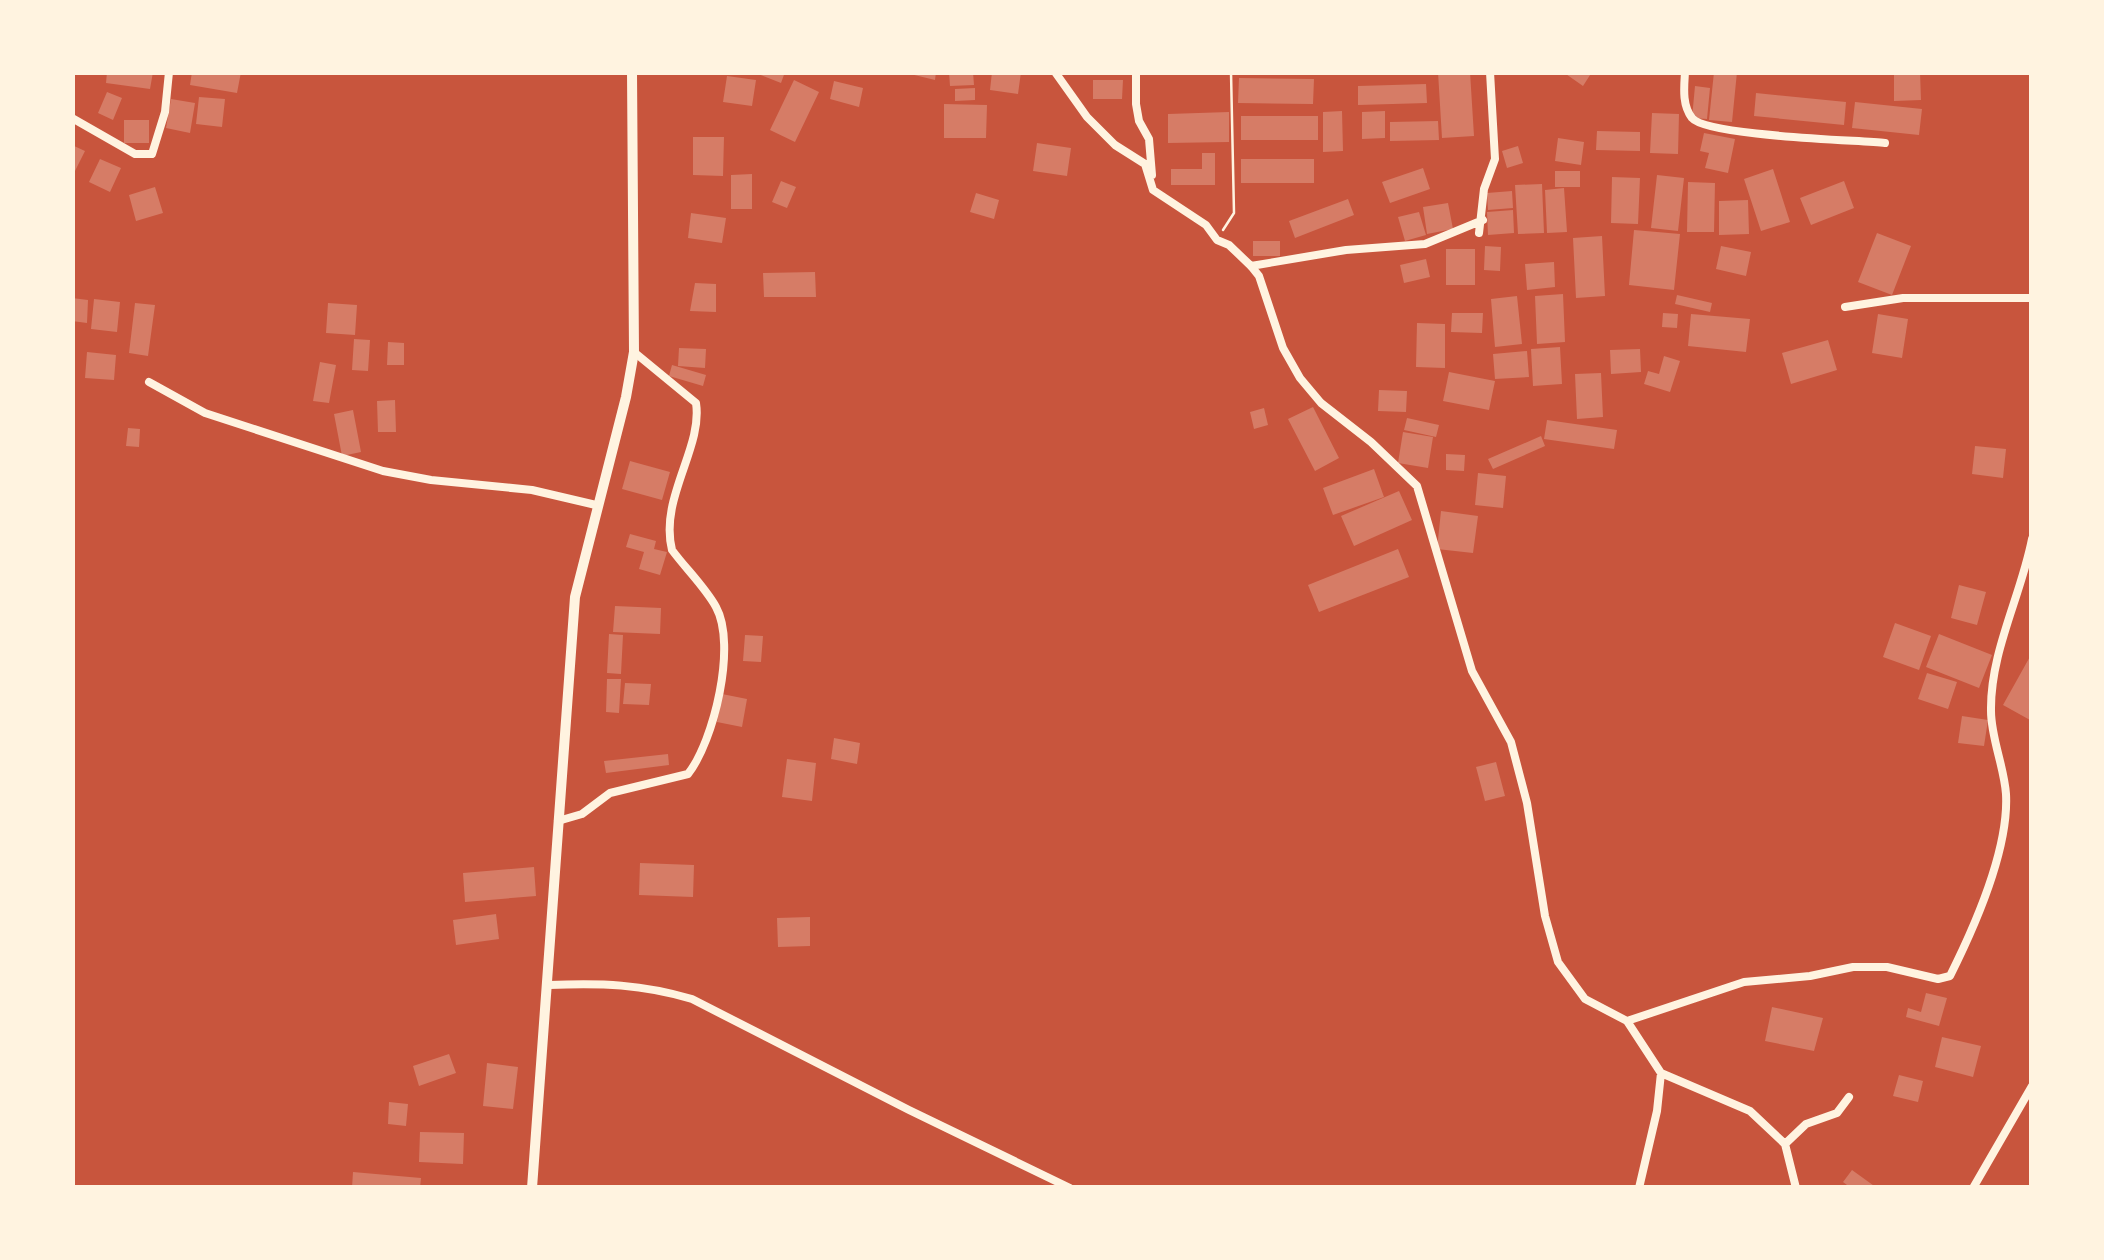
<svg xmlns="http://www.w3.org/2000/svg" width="2104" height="1260" font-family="Merriweather,serif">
<rect width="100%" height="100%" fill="#c8553d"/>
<path fill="#d67c66" d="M 107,72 L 153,72 L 150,89 L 106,83 Z
M 192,72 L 241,72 L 237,93 L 190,85 Z
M 753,72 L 785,72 L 781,83 Z
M 902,72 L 936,72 L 935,80 Z
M 949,72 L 973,72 L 974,85 L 950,86 Z
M 992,72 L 1021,72 L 1018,94 L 990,90 Z
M 1438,72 L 1470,72 L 1474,136 L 1442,138 Z
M 1563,72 L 1592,72 L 1583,86 Z
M 1714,72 L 1737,72 L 1732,122 L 1709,120 Z
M 1894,72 L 1920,72 L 1921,100 L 1894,101 Z
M 727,76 L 756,80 L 752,106 L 723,102 Z
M 1239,78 L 1314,79 L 1313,104 L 1238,103 Z
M 794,80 L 819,92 L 795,142 L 770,130 Z
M 1093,80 L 1123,80 L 1122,99 L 1093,99 Z
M 834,81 L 863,88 L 859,107 L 830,99 Z
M 1426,84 L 1427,103 L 1358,105 L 1358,86 Z
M 1695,86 L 1710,88 L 1707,119 L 1692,118 Z
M 975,88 L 975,100 L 955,101 L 955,89 Z
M 107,92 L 122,98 L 113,120 L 98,113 Z
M 1756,93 L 1846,102 L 1844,125 L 1754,116 Z
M 199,97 L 225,99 L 222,127 L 196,124 Z
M 171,99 L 195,103 L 190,133 L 166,128 Z
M 1855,102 L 1922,109 L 1919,135 L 1852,128 Z
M 944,104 L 987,105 L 986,138 L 944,138 Z
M 1342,111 L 1343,151 L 1323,152 L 1323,112 Z
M 1385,111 L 1385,138 L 1362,139 L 1362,112 Z
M 1229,112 L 1229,142 L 1168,143 L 1168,114 Z
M 1652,113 L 1679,114 L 1678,154 L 1650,153 Z
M 1241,116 L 1318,116 L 1318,140 L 1241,140 Z
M 124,120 L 149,120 L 149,143 L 124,143 Z
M 1438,121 L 1439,140 L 1390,141 L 1390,122 Z
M 1597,131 L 1640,132 L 1640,151 L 1596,150 Z
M 1704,133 L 1735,139 L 1728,173 L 1705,168 L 1709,153 L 1700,151 Z
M 693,137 L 724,137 L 723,176 L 693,175 Z
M 1558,138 L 1584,142 L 1581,165 L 1555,161 Z
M 1037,143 L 1071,148 L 1067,176 L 1033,171 Z
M 72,145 L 85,151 L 75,171 L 72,169 Z
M 1518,146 L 1523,163 L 1507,168 L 1502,151 Z
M 1202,153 L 1215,153 L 1215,185 L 1171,185 L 1171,169 L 1202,169 Z
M 100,159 L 121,168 L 110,192 L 89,182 Z
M 1241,159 L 1314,159 L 1314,183 L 1241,183 Z
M 1423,168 L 1430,189 L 1390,203 L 1382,182 Z
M 1773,169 L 1790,222 L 1761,231 L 1744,179 Z
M 1555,171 L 1580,171 L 1580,187 L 1555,187 Z
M 752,174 L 752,209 L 731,209 L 731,175 Z
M 1657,175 L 1684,178 L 1678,231 L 1651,228 Z
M 1612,177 L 1640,178 L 1638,224 L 1611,223 Z
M 781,181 L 796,187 L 787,208 L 772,202 Z
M 1844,181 L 1854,208 L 1811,225 L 1800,198 Z
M 1688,182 L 1715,183 L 1714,232 L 1687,232 Z
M 1542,184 L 1544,233 L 1518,234 L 1515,185 Z
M 155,187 L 163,213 L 136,221 L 129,195 Z
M 1564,188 L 1567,232 L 1547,233 L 1545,190 Z
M 1512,191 L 1513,208 L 1488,210 L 1487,193 Z
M 976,193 L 999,200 L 994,219 L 970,212 Z
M 1348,199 L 1354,215 L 1295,238 L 1289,221 Z
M 1748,200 L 1749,234 L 1719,235 L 1719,201 Z
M 1448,203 L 1453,229 L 1427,234 L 1423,207 Z
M 1513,210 L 1514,233 L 1488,235 L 1487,212 Z
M 1419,212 L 1426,235 L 1405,241 L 1398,217 Z
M 691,213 L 726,218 L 722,243 L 688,238 Z
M 1634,230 L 1680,234 L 1674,290 L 1629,285 Z
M 1877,233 L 1911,246 L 1892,295 L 1858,282 Z
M 1602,236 L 1605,296 L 1576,298 L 1573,238 Z
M 1253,241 L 1280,241 L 1280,256 L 1253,256 Z
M 1485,246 L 1501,247 L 1500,271 L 1484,270 Z
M 1721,246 L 1751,252 L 1746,276 L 1716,269 Z
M 1446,249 L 1475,249 L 1475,285 L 1446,285 Z
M 1426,259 L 1430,277 L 1404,283 L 1400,265 Z
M 1554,262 L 1555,287 L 1527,290 L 1525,264 Z
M 815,272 L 816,297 L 764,297 L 763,273 Z
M 695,283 L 716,284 L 716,312 L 690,311 Z
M 1563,294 L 1565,342 L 1537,344 L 1535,296 Z
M 1677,295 L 1712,303 L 1710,312 L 1675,304 Z
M 1517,296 L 1522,344 L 1495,347 L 1491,299 Z
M 72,298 L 88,300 L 87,323 L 72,321 Z
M 94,299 L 120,302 L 117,332 L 91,329 Z
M 135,303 L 155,305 L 148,356 L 129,353 Z
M 328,303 L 357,305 L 355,335 L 326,333 Z
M 1452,313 L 1483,313 L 1482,333 L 1451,332 Z
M 1663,313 L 1678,314 L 1677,328 L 1662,327 Z
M 1691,314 L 1750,319 L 1746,352 L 1688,346 Z
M 1878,314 L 1908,319 L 1902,358 L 1872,353 Z
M 1417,323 L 1445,324 L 1445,368 L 1416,367 Z
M 354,339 L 370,340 L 368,371 L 352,370 Z
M 1828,340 L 1837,370 L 1791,384 L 1782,353 Z
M 388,342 L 404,343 L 404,365 L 387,365 Z
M 1560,347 L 1562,384 L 1533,386 L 1531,349 Z
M 679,348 L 706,349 L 705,368 L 678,366 Z
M 1640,349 L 1641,372 L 1611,374 L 1610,350 Z
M 1527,351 L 1529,377 L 1495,379 L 1493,354 Z
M 87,352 L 116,355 L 114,380 L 85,378 Z
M 1664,356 L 1680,361 L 1670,392 L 1644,384 L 1648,371 L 1659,374 Z
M 320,362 L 336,365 L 329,403 L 313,401 Z
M 672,365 L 706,375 L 703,386 L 669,376 Z
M 1449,372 L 1495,381 L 1489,410 L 1443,401 Z
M 1601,373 L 1603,417 L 1577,419 L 1575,374 Z
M 1379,390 L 1407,391 L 1406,412 L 1378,411 Z
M 395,400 L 396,432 L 378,432 L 377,401 Z
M 1313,407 L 1339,458 L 1315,471 L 1288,419 Z
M 1264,408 L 1268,425 L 1254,429 L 1250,412 Z
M 353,410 L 361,452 L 342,456 L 334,414 Z
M 1407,418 L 1439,425 L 1436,437 L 1404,430 Z
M 1547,420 L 1617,430 L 1614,449 L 1544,439 Z
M 128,428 L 140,429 L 139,447 L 126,446 Z
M 1403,432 L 1433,437 L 1428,468 L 1398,463 Z
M 1541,436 L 1545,446 L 1493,469 L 1488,459 Z
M 1975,446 L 2006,449 L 2003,478 L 1972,474 Z
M 1446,454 L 1465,455 L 1464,471 L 1446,470 Z
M 630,461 L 670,472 L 662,500 L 622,489 Z
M 1374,469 L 1384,497 L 1333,515 L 1323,488 Z
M 1478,473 L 1506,476 L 1503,508 L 1475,505 Z
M 1399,491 L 1412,520 L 1354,546 L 1341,516 Z
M 1441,511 L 1478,516 L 1473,553 L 1437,549 Z
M 630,534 L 656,541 L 654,549 L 667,552 L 660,575 L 639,569 L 644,552 L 626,547 Z
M 1398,549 L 1409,577 L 1319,612 L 1308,585 Z
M 1959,585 L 1986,592 L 1977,625 L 1951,618 Z
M 615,606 L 661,608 L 660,634 L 613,632 Z
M 1895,623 L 1931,636 L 1919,670 L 1883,657 Z
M 609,634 L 623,635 L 621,674 L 607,673 Z
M 1939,634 L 1992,655 L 1979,688 L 1926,667 Z
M 745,635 L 763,636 L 761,662 L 743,661 Z
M 2032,653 L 2032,717 L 2030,720 L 2003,705 Z
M 1927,673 L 1957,682 L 1948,709 L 1918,699 Z
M 607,679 L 621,679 L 619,713 L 606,712 Z
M 625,683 L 651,684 L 649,705 L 623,704 Z
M 722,694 L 747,699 L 742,727 L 717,722 Z
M 1962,716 L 1988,720 L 1984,746 L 1958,743 Z
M 834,738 L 860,743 L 857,764 L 831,759 Z
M 668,754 L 669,765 L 606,773 L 604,761 Z
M 787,759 L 816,763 L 812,801 L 782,797 Z
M 1496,762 L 1505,796 L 1485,801 L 1476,767 Z
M 640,863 L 694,865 L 693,897 L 639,895 Z
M 534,867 L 536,896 L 465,902 L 463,873 Z
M 496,914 L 499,939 L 456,945 L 453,920 Z
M 810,917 L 810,946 L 778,947 L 777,918 Z
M 1926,993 L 1947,998 L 1939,1026 L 1906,1017 L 1908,1008 L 1921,1012 Z
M 1772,1007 L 1823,1018 L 1814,1051 L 1765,1041 Z
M 1942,1037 L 1981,1046 L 1973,1077 L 1935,1067 Z
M 449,1054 L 456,1073 L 419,1086 L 413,1066 Z
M 487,1063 L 518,1067 L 513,1109 L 483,1106 Z
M 1899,1075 L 1923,1081 L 1918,1102 L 1893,1096 Z
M 389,1102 L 408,1104 L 406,1126 L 388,1124 Z
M 420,1132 L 464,1133 L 463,1164 L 419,1162 Z
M 1852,1170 L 1877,1188 L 1851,1188 L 1843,1182 Z
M 353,1172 L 421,1178 L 420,1188 L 352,1188 Z"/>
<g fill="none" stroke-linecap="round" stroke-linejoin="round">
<path stroke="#fff3e0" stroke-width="2.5" d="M 1223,230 L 1234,213 L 1231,72"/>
<path stroke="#fff3e0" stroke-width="8" d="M 1055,72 L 1087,117 L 1115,145 L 1145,164 L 1153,190 L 1206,225 L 1217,240 L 1229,245 L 1251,266 L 1259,276 L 1283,348 L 1300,378 L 1321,403 L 1371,442 L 1417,486 L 1472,671 L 1511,742 L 1527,803 L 1545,916 L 1558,962 L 1585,999 L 1627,1021 L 1744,982 L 1810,976 L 1853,967 L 1887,967 L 1938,979 L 1950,976 C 1975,926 2009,849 2006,794 C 2004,766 1991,738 1991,711 C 1990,652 2021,596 2032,539
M 1136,72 L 1136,104 L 1139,121 L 1149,139 L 1152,175
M 1685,72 C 1684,88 1682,105 1692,118 C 1707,136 1854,140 1885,143
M 72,118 L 135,154 L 152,154 L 165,112 L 169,72
M 1479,233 L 1484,189 L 1495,159 L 1490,72
M 1251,266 L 1346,250 L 1425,244 L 1483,220
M 1845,307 L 1903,298 L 2032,298
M 149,382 L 205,413 L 383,471 L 431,480 L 532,490 L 596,505
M 558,821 L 582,814 L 610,793 L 688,774 C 714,741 737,645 716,607 C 705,587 686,569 672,550 C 659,498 703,448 696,403 L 634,352
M 549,985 C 602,983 641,984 692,999 L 909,1110 L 1070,1188
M 1627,1021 L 1661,1073 L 1657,1111 L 1639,1188
M 1661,1073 L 1750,1111 L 1785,1144
M 1796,1188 L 1785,1144 L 1806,1124 L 1837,1113 L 1849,1097
M 1973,1188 L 2032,1086"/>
<path stroke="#fff3e0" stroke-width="10" d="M 532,1188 L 575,597 L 626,397 L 634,352 L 632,72"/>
</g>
<rect width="2104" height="1260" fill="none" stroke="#fff3e0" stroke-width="150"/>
</svg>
